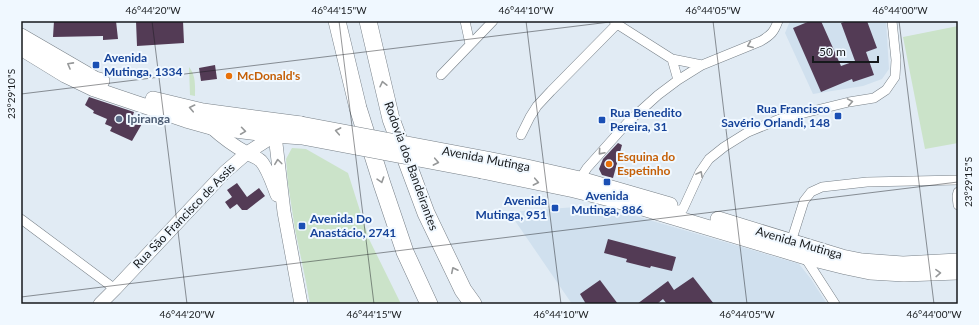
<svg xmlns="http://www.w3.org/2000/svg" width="979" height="325" font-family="Lato,sans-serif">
<rect width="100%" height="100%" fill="#e1ebf4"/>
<path fill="#d0e0ee" d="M 790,21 L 886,21 L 889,69 L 882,79 L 863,86 L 813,94 L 785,33 Z
M 576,207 L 600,209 L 622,212 L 796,263 L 799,264 L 811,279 L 827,304 L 572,304 L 509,212 Z"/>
<path fill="#cbe3c9" d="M 958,26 L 958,143 L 925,149 L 903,37 Z
M 189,67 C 196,75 195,86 195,96 L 190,95 Z
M 292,148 L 306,149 L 348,173 L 369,239 L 401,304 L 310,304 L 306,282 L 295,229 L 288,184 L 286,159 Z"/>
<path fill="#533b55" d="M 54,21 L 116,21 L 118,39 L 103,40 L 103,36 L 53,37 Z
M 136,21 L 183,21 L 184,43 L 137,46 Z
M 810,21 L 821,21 L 841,66 L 855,61 L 841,23 L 847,21 L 867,21 L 877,48 L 866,52 L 874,75 L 853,82 L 852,79 L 821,92 L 793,28 Z
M 215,65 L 217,79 L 201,81 L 199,68 Z
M 89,97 L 134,112 L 132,118 L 143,122 L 132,141 L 110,131 L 112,127 L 105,124 L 107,119 L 93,113 L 94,111 L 85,105 Z
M 618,143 L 622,145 L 613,178 L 602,175 L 599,169 L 603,159 Z
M 237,183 L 247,197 L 259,188 L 265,196 L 247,210 L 242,210 L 237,204 L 230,209 L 225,202 L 232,197 L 227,190 Z
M 608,239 L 676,257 L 672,271 L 651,266 L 650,268 L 626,262 L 627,259 L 604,253 Z
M 693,277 L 714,304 L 667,304 L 663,299 L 657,304 L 637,304 L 668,281 L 674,290 Z
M 600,280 L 618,304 L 586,304 L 580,294 Z"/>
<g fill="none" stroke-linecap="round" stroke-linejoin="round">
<defs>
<path id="street" d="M 465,21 L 470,44
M 614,21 L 617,24 L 672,59 L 702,65
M 672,59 L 678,80
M 441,75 L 493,21
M 521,135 L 530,117 L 537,106 L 551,91 L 617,24
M 578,182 L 587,168 L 628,122 L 658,95 L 678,80 L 702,65 L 761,41 C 771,35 774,32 778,21
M 958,192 L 957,196 L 958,205
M 666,213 L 683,209 L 700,172 L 709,159 L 724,147 L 748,132 L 780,119 L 849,102 L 874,98 L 886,90 L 895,77 L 896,60 L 892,21
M 21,219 L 115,289
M 795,245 L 791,242 L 804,201 L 811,192 L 822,187 L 867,182 L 958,180
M 804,256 L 835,304"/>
<path id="secondary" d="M 211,127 C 222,137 234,146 247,153 C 251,156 257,157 261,161 C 268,169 273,185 277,195
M 273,129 L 275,135 L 284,212 L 301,304
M 100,304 L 115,289 L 225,172 L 247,153 L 275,135"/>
<path id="primary" d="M 21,36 L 95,79 L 102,81
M 21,48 L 65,75 L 94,89 L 186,120 L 211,127 L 275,135 L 302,137
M 153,99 L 203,111 L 301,124
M 487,159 L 527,167 L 580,179 L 670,205
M 482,171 L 574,190 L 626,203 L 806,257 L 846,267 L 870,272 L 904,274 L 958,272
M 718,219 L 842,257 L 862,261 L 903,264 L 958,261"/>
<path id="highway" d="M 337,21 L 358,108 L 382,184 L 405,252 L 429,304
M 368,21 L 391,119 L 426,213 L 463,290 L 473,304"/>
</defs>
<use href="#street" stroke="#788088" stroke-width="10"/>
<use href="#secondary" stroke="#788088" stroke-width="14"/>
<use href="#primary" stroke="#788088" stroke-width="16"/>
<use href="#highway" stroke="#788088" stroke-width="18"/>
<use href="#street" stroke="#fff" stroke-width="9"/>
<use href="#secondary" stroke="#fff" stroke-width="13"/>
<use href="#primary" stroke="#fff" stroke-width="15"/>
<use href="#highway" stroke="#fff" stroke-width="17"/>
<defs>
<path id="primary-bridge" d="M 301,124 L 487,159
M 302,137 L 482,171"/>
</defs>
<use href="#primary-bridge" stroke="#788088" stroke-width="16" stroke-linecap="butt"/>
<use href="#primary-bridge" stroke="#fff" stroke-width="15"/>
</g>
<defs><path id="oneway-chevron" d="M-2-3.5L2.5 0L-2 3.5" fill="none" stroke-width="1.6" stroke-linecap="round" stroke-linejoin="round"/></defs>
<g stroke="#969899">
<use href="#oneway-chevron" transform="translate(750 45) rotate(158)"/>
<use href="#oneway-chevron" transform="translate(70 65) rotate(-151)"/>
<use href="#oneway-chevron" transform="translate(383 84) rotate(-103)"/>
<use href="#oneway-chevron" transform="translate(850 102) rotate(-10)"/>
<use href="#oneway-chevron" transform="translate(192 108) rotate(-168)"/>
<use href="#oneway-chevron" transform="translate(243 131) rotate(8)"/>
<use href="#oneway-chevron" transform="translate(338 131) rotate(-169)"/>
<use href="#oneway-chevron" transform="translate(601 152) rotate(131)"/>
<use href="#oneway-chevron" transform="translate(278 162) rotate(-97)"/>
<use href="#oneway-chevron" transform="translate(436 162) rotate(11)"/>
<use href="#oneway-chevron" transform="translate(700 174) rotate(-62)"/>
<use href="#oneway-chevron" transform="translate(381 180) rotate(72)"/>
<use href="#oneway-chevron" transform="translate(536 182) rotate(11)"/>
<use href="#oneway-chevron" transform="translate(454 270) rotate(-116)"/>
<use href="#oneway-chevron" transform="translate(938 273) rotate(-2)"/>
</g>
<path fill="none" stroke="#16191c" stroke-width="1" stroke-opacity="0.45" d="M 152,21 L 187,304M 339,21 L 374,304M 526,21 L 561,304M 713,21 L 747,304M 899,21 L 934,304M 21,94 L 618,21M 21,297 L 958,182"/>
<g fill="#1a4fb4" stroke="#f0f8ff" stroke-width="1.5">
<rect x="92" y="61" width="8" height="8" rx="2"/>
<rect x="834" y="112" width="8" height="8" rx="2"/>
<rect x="598" y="116" width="8" height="8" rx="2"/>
<rect x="603" y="178" width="8" height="8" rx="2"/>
<rect x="551" y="204" width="8" height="8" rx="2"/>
<rect x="298" y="222" width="8" height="8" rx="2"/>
</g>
<g fill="#e8710a" stroke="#f0f8ff" stroke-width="1.5">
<circle cx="229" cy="76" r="4"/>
<circle cx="609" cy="164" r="4"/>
</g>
<circle fill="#5c6f8a" stroke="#f0f8ff" stroke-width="1.5" cx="119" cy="119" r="4"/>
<g text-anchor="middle" stroke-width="4" stroke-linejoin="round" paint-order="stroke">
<g font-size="12" font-weight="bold" fill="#164399" stroke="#f0f8ff" text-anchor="start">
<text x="104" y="62">Avenida<tspan x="104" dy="14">Mutinga, 1334</tspan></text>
<text x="830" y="113" text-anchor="end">Rua Francisco<tspan x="830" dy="14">Savério Orlandi, 148</tspan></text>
<text x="610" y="117">Rua Benedito<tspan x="610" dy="14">Pereira, 31</tspan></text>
<text x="607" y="200" text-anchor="middle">Avenida<tspan x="607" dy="14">Mutinga, 886</tspan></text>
<text x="547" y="205" text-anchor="end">Avenida<tspan x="547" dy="14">Mutinga, 951</tspan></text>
<text x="310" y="223">Avenida Do<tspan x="310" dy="14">Anastácio, 2741</tspan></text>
</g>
<g font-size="12" font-weight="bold" fill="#c56008" stroke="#f0f8ff" text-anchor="start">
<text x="237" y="80">McDonald's</text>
<text x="617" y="161">Esquina do<tspan x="617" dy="14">Espetinho</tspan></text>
</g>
<g font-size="12" font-weight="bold" fill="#4e5e75" stroke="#f0f8ff" text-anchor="start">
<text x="127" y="123">Ipiranga</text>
</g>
<g font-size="12" fill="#16191c" stroke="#f0f8ff">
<text transform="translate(486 159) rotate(11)" y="4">Avenida Mutinga</text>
<text transform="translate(411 166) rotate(70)" y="4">Rodovia dos Bandeirantes</text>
<text transform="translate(184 216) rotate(-46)" y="4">Rua São Francisco de Assis</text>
<text transform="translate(799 243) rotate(16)" y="4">Avenida Mutinga</text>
</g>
</g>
<rect width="979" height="325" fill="none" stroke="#f0f8ff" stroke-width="44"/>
<path d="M813 56v6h65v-6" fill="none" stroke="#16191c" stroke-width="2"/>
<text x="819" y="56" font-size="12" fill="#16191c" stroke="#f0f8ff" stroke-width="3" paint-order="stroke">50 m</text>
<rect x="22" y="22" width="935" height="281" fill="none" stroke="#16191c" stroke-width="1.5"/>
<g font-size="10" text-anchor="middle" fill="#16191c">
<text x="153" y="14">46°44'20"W</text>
<text x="339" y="14">46°44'15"W</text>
<text x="526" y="14">46°44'10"W</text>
<text x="713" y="14">46°44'05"W</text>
<text x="900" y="14">46°44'00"W</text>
<text transform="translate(11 94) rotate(-90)" y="4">23°29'10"S</text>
<text transform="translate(968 182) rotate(-90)" y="4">23°29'15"S</text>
<text x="187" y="318">46°44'20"W</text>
<text x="374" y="318">46°44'15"W</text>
<text x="561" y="318">46°44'10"W</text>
<text x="747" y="318">46°44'05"W</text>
<text x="934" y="318">46°44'00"W</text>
</g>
</svg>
